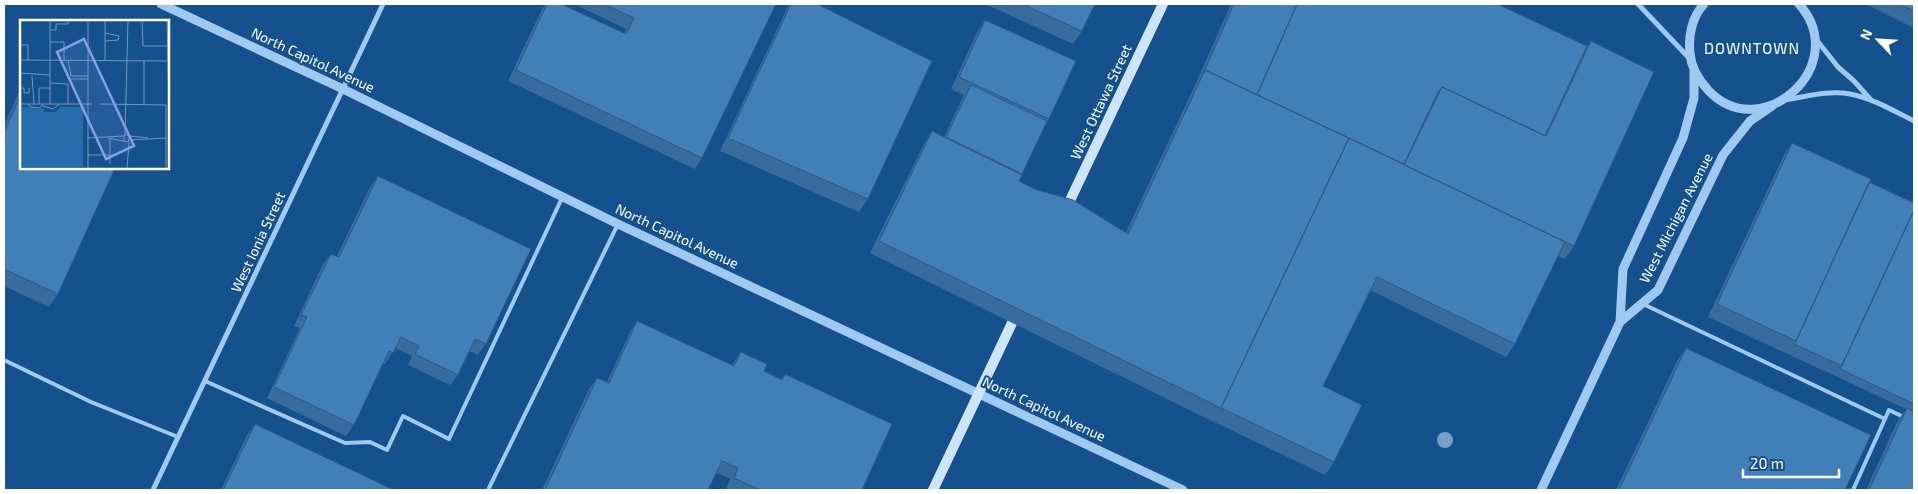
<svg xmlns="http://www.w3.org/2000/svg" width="1918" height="494" font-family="'Exo 2',sans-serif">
<rect width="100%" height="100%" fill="#15518d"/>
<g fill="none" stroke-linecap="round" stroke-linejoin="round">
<path stroke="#9fc9f0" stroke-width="4" d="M 1643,304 L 1885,419
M 4,360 L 91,402 L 178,437
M 205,381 L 345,443 L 370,442 L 387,450 L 403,416 L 449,439 L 562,198
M 489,488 L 618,224
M 1853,490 L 1889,410 L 1914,422"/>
<path stroke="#9fc9f0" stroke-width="5" d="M 1638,4 L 1689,58
M 1815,38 L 1838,67 L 1854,81 L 1871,100
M 1784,100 C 1805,97 1828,90 1850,94 C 1872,98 1894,111 1914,121
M 153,490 L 383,4"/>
<path stroke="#9fc9f0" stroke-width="9" d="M 161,4 L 343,89 L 618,224 L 1183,490
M 1704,4 C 1692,17 1688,36 1690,53 C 1691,68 1698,79 1708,90 C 1761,147 1853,65 1799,4
M 1620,322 L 1658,290 L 1723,155 L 1750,121 L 1772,106
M 1541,490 L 1620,322 L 1623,269 L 1683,138 L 1694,98 L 1694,71"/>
<path stroke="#cde4fb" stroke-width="10" d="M 1065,211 L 1163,4
M 933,490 L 1012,323"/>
</g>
<circle fill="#76a0ca" cx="1445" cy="440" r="8"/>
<path fill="#396c9e" d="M 546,4 L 561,4 L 624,33 L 626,29 L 574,4 L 776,4 L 702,158 L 695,169 L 508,81 L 542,9 Z
M 789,4 L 817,4 L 868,199 L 859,212 L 720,151 Z
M 985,4 L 1095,4 L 1082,31 L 1073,44 Z
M 1231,4 L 1497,4 L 1587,46 L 1591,41 L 1574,246 L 1565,259 L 1558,256 L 1515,344 L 1506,357 L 1370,290 L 1323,386 L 1334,462 L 1325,475 L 1212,421 L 870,253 L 924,144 L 932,131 L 944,137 L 964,95 L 951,89 L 977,32 L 985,20 L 1049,119 L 1019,181 L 1126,232 L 1196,83 Z
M 1866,4 L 1914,4 L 1914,28 Z
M 21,87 L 21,168 L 58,294 L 49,307 L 4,286 L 4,126 Z
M 1792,143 L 1869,182 L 1914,203 L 1914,490 L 1866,490 L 1898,420 L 1906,409 L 1708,317 L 1784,155 Z
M 378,176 L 486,344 L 478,355 L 469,351 L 458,375 L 450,385 L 408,365 L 412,356 L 395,348 L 385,364 L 383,363 L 354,425 L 346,436 L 267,398 L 300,328 L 294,326 L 323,264 L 331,254 L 337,256 L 370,187 Z
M 637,321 L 732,365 L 741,352 L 764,371 L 781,379 L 785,374 L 862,490 L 730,490 L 726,489 L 730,479 L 717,473 L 708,490 L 542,490 L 589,389 L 597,378 L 607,382 L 630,332 Z
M 1686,348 L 1845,490 L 1616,490 L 1677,361 Z
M 255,424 L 394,490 L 221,490 L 247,435 Z"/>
<path fill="#427eb8" stroke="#2e5881" d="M 547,4 L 561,4 L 626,34 L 634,18 L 604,4 L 776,4 L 702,158 L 516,70 Z
M 791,4 L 817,4 L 932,61 L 868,199 L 728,138 Z
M 1022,4 L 1095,4 L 1082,31 Z
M 1234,4 L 1297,4 L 1257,95 L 1205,70 L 1203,74 Z
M 1297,4 L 1497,4 L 1587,46 L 1545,136 L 1442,87 L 1438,92 L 1404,164 L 1257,95 Z
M 1899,4 L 1914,4 L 1914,11 Z
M 985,20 L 1076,61 L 1049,119 L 959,77 Z
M 1591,41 L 1654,72 L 1574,246 L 1404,165 L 1442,87 L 1546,136 Z
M 1205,70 L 1349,138 L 1221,408 L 879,241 L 932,131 L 1022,175 L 1019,181 L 1034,189 L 1073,200 L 1128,234 Z
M 971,85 L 1047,121 L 1022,174 L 946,137 Z
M 21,94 L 21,168 L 115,168 L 58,294 L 4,269 L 4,133 Z
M 1349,138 L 1565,242 L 1515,344 L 1377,277 L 1323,386 L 1362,405 L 1334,462 L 1221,408 Z
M 1792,143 L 1871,179 L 1796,341 L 1717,304 Z
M 378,176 L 531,249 L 486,344 L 475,339 L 458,375 L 415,354 L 419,346 L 401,337 L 393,353 L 389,351 L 354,425 L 274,387 L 307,317 L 301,315 L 331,254 L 339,257 Z
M 1869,182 L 1914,203 L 1914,210 L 1842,366 L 1794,344 L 1796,341 Z
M 1914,210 L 1914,404 L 1840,369 Z
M 637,321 L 734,366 L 741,352 L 767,364 L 764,371 L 782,380 L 785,374 L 892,424 L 862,490 L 760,490 L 734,478 L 738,468 L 722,461 L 708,490 L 545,490 L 597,378 L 609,383 Z
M 1686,348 L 1871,435 L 1845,490 L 1619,490 Z
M 1907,408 L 1914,412 L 1914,490 L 1869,490 Z
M 255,424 L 394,490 L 223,490 Z"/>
<g text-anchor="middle" stroke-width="4" stroke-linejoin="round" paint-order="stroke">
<g font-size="14" fill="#fff" stroke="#15518d">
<text transform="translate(313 60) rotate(25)" y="5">North Capitol Avenue</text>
<text transform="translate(1101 102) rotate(-65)" y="5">West Ottawa Street</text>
<text transform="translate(1676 218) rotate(-63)" y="5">West Michigan Avenue</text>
<text transform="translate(677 236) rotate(25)" y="5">North Capitol Avenue</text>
<text transform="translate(258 242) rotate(-65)" y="5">West Ionia Street</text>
<text transform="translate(1044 409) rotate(25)" y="5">North Capitol Avenue</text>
</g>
<g font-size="15" letter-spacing="1" fill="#fff" stroke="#15518d">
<text x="1752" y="54">DOWNTOWN</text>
</g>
</g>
<g transform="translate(20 20)">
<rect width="149" height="149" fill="#15518d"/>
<path d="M 0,87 L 24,89 L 24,92 L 36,92 L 40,87 L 63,87 L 63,147 L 0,147 Z" fill="#276cac"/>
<path fill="none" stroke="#7397bb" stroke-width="1" d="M 85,0 L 85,41M 122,0 L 123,26 L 147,26M 147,0 L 149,85M 30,10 L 36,10 L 36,4 L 48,4 L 49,0M 85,13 L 99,16 L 98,20 L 85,21M 30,22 L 44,22 L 44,40M 0,25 L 8,25 L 8,40M 0,40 L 147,41M 48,40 L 51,56 L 68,56M 0,53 L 30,55M 12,56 L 14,84M 50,59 L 68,59M 30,63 L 48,64 L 48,84M 0,68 L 4,68 L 4,73 L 9,73 L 9,68M 0,84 L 72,84M 8,84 L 10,87 L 20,88 L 23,84M 19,84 L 19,68 L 30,68M 30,84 L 30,0M 80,84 L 146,85 L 146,149M 124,84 L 124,41M 23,86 L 33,89 L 39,84M 105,115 L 108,0M 110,116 L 128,118M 67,118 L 104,116M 88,118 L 108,122 L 110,115 L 104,115 L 104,121M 110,120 L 146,118M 68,135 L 90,135 L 90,144M 90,135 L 90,119M 68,149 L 68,0M 107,149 L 109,122"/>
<path fill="#839eea" fill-opacity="0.15" stroke="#839eea" stroke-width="2.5" d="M 64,19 L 114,126 L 86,139 L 37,32 Z"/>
<rect width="149" height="149" fill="none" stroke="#fff" stroke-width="2.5"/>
</g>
<rect width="1918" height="494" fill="none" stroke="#ffffff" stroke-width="10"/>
<g transform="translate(1878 40) rotate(295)" stroke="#15518d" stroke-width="4" paint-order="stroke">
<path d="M0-4L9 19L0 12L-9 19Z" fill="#ffffff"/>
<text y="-8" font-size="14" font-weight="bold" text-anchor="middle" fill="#ffffff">N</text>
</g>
<path d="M1743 469v8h96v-8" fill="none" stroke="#ffffff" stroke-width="2.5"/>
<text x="1750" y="469" font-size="15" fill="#ffffff" stroke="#15518d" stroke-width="4" paint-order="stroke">20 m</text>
</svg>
